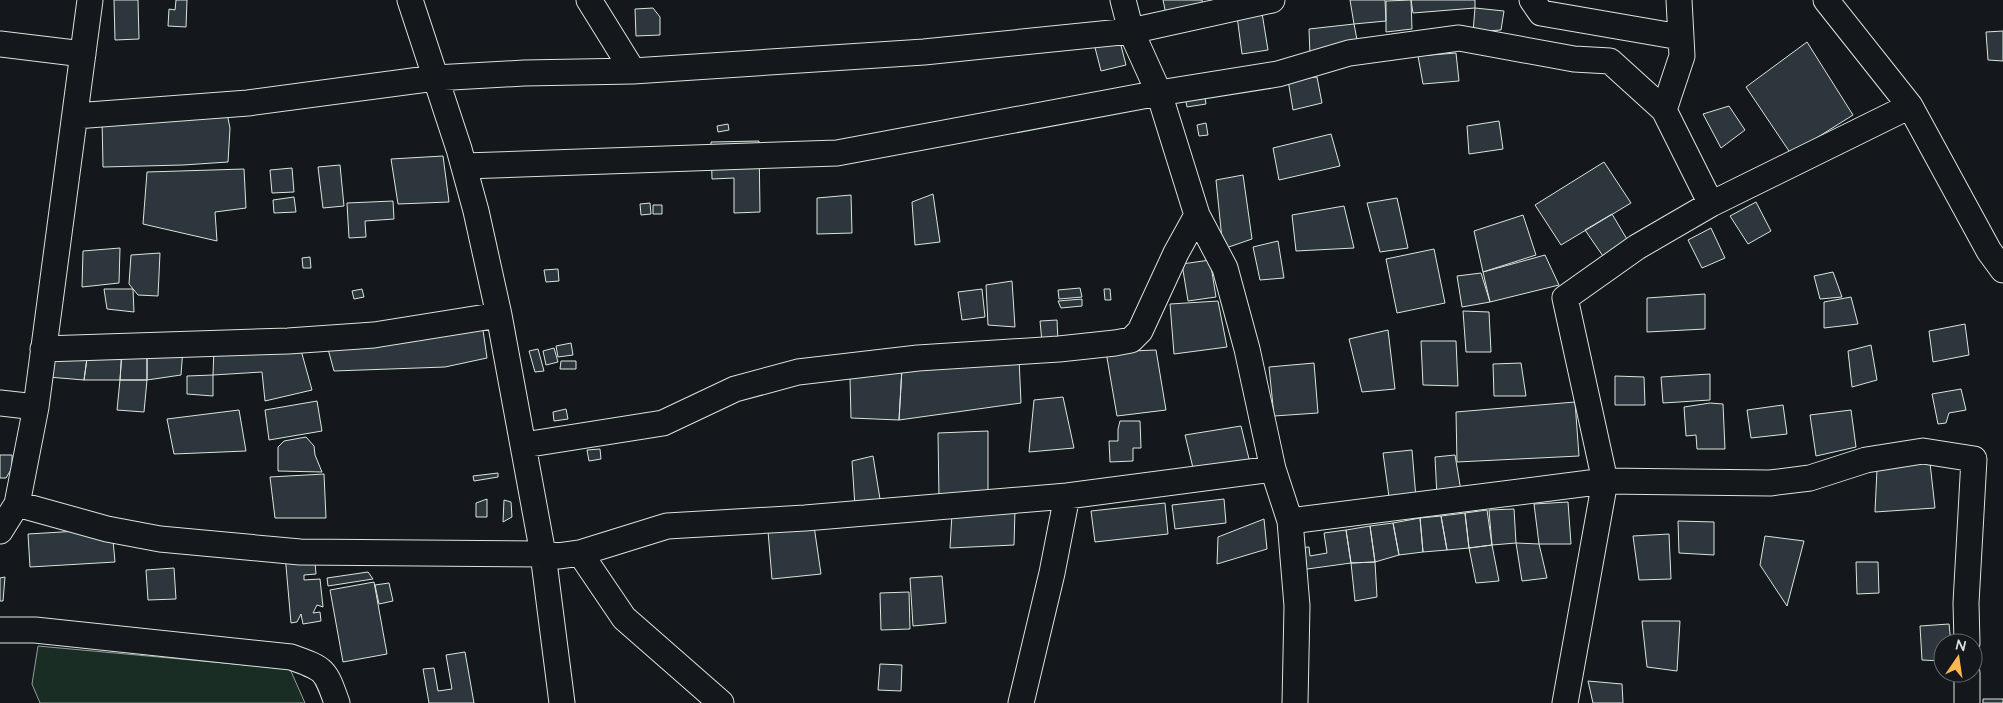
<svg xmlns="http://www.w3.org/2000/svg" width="2003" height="703" font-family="Lato,sans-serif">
<rect width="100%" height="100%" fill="#14181c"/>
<path fill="#1a2d24" stroke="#939e99" d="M 38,646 L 290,669 L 305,703 L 40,703 L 32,684 Z"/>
<path fill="#2c363c" stroke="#d8e6dc" d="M 114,0 L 138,0 L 139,39 L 115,40 Z
M 176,0 L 187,0 L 186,27 L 168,26 L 169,9 L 175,10 Z
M 1163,0 L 1202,0 L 1205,12 L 1167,19 Z
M 1350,0 L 1385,0 L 1386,21 L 1354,24 Z
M 1411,0 L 1475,0 L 1475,8 L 1413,13 Z
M 1411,0 L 1412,29 L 1386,32 L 1386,1 Z
M 653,8 L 660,17 L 660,35 L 636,36 L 635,9 Z
M 1475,8 L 1504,11 L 1501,30 L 1473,32 Z
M 1262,13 L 1268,50 L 1242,54 L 1237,16 Z
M 1354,24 L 1358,45 L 1310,56 L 1309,29 Z
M 1116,26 L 1126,65 L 1101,71 L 1091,32 Z
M 2003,31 L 2003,61 L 1988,60 L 1986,32 Z
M 1807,42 L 1853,115 L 1791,154 L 1746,87 Z
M 1456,53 L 1459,81 L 1423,84 L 1418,56 Z
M 1317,77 L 1322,103 L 1293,110 L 1288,80 Z
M 1204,92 L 1206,104 L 1187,107 L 1185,96 Z
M 1729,106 L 1745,130 L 1721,148 L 1703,114 Z
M 226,109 L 230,128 L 228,162 L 183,165 L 103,167 L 102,118 Z
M 1499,121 L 1503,149 L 1469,154 L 1467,126 Z
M 1206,123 L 1208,135 L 1199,136 L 1197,125 Z
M 728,124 L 729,130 L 718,132 L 717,126 Z
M 1331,134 L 1340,166 L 1279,180 L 1273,148 Z
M 759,141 L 760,212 L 734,213 L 734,178 L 712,179 L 711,142 Z
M 443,156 L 449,202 L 398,204 L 391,159 Z
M 1604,162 L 1631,203 L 1561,245 L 1535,205 Z
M 340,165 L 344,206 L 323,208 L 318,167 Z
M 292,168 L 294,192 L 272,193 L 270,170 Z
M 244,169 L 246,208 L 215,212 L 217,241 L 143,224 L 147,172 Z
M 1243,175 L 1252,239 L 1223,249 L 1216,180 Z
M 933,194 L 940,242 L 915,245 L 912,202 Z
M 851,195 L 852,233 L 817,234 L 817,198 Z
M 294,197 L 296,212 L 274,213 L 273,200 Z
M 1397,198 L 1408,248 L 1380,252 L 1367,203 Z
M 393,201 L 394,219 L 365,221 L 366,237 L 349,238 L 347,203 Z
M 1756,202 L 1771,231 L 1748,244 L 1730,216 Z
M 650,203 L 651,214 L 641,215 L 640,204 Z
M 653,205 L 662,205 L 662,214 L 653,214 Z
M 1344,206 L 1354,248 L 1296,251 L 1292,215 Z
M 1612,214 L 1631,246 L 1605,259 L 1585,230 Z
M 1523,215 L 1536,255 L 1483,272 L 1474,231 Z
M 1711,228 L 1725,258 L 1702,268 L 1688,240 Z
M 1278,241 L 1284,278 L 1260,280 L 1253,247 Z
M 120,248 L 119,283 L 82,287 L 83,251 Z
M 1434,249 L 1445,303 L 1397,313 L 1386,259 Z
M 160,253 L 158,296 L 138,295 L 129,284 L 131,255 Z
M 1545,255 L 1559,285 L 1490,302 L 1483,272 Z
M 310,257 L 311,268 L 303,268 L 302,258 Z
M 1210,260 L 1216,297 L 1188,301 L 1182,264 Z
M 558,269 L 559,281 L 546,282 L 544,270 Z
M 1833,272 L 1842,297 L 1820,299 L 1814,276 Z
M 1481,273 L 1490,302 L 1462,307 L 1457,276 Z
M 1012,281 L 1015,327 L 988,325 L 986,285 Z
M 1080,288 L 1082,297 L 1059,299 L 1058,290 Z
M 104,289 L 133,289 L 134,312 L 107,309 Z
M 362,289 L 364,297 L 354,299 L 352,291 Z
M 982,289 L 985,317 L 962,320 L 958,292 Z
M 1104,289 L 1110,289 L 1111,300 L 1105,300 Z
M 1705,294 L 1705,329 L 1647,332 L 1647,298 Z
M 1851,297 L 1858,324 L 1824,328 L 1824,302 Z
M 1082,299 L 1082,306 L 1061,308 L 1058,301 Z
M 1218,301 L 1227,347 L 1174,354 L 1170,304 Z
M 1463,311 L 1489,312 L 1491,352 L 1466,352 Z
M 1057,320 L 1058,341 L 1042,342 L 1040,321 Z
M 482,323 L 487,358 L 445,367 L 334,371 L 325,338 Z
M 1965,324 L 1969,355 L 1933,362 L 1929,331 Z
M 1388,330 L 1395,389 L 1362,392 L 1349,339 Z
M 1421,341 L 1456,341 L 1458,386 L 1423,385 Z
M 299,343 L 312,390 L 265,401 L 262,372 L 213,375 L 214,348 Z
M 571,343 L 573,355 L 558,357 L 556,346 Z
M 1871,345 L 1877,380 L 1852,387 L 1848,351 Z
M 183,348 L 181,375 L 147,380 L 147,349 Z
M 554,348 L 558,362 L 546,365 L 543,351 Z
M 147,349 L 147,380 L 120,380 L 122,350 Z
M 538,349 L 544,371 L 535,372 L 529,351 Z
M 122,350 L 120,380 L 84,380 L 88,351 Z
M 1156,350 L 1166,410 L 1117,416 L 1106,352 Z
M 88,351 L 84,380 L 48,377 L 51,352 Z
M 1019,358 L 1021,403 L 899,420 L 902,368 Z
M 561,361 L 576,361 L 576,369 L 560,369 Z
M 1314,363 L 1318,413 L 1274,416 L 1269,367 Z
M 1521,363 L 1526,396 L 1494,396 L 1493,364 Z
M 902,368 L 899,420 L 851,418 L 850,378 Z
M 1710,374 L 1710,400 L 1663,403 L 1661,377 Z
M 213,375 L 213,396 L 187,394 L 187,376 Z
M 1615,376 L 1644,377 L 1645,405 L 1615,405 Z
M 120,380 L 147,380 L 144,412 L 117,410 Z
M 1961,389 L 1966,410 L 1949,413 L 1946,423 L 1938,424 L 1932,394 Z
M 1063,397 L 1074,448 L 1029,452 L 1034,400 Z
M 317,401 L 322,431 L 269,440 L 265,410 Z
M 1575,402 L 1579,456 L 1457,462 L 1456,412 Z
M 1710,403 L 1723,404 L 1725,449 L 1697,449 L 1696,435 L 1686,436 L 1684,407 Z
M 1783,405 L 1787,434 L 1751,438 L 1747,410 Z
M 566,409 L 568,419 L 554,421 L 553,412 Z
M 239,410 L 246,451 L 174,454 L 167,419 Z
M 1851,410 L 1856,447 L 1816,456 L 1810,415 Z
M 1120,421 L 1140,421 L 1141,448 L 1133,448 L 1133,461 L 1110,462 L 1109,441 L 1118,441 L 1118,429 Z
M 1241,426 L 1250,463 L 1194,472 L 1185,435 Z
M 988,431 L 988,496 L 939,499 L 938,433 Z
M 306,437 L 314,446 L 315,455 L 322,472 L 278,471 L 278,447 L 284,441 Z
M 600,449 L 601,459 L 589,461 L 587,450 Z
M 1412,450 L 1416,498 L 1389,497 L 1383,453 Z
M 0,455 L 12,455 L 12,468 L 6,478 L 0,478 Z
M 1455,455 L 1461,491 L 1437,497 L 1435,457 Z
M 873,456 L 881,505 L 855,507 L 852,461 Z
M 1930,463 L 1935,508 L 1875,512 L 1877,469 Z
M 498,473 L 498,477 L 474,481 L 473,476 Z
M 324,474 L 326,518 L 275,518 L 270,477 Z
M 487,499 L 487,517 L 476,517 L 476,503 Z
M 1224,499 L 1226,523 L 1175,529 L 1172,505 Z
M 504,500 L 511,502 L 512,517 L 503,522 Z
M 1568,502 L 1571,544 L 1539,544 L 1534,504 Z
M 1165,503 L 1168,534 L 1095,542 L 1091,511 Z
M 1015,509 L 1014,545 L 950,548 L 952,513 Z
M 1514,509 L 1516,543 L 1492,545 L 1489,510 Z
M 1487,510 L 1492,545 L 1469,548 L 1465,513 Z
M 1465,513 L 1469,548 L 1447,550 L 1441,516 Z
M 1441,516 L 1447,550 L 1423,552 L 1420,518 Z
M 1420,518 L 1423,552 L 1399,555 L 1393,523 Z
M 1264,519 L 1267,549 L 1217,564 L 1218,537 Z
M 1678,521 L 1714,522 L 1714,555 L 1679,553 Z
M 1393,523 L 1399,555 L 1375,562 L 1370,526 Z
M 814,526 L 821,574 L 772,579 L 768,531 Z
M 1370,526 L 1375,562 L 1351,563 L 1346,530 Z
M 112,529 L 115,562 L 30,567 L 28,534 Z
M 1346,530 L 1351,563 L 1300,570 L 1297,548 L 1309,547 L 1310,556 L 1327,553 L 1324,533 Z
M 1669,534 L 1671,579 L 1639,580 L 1633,536 Z
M 1765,536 L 1804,541 L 1787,606 L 1760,565 Z
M 284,543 L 315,562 L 316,574 L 304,575 L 304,580 L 320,579 L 323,607 L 317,605 L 313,613 L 320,612 L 321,621 L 303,624 L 301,614 L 297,622 L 291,623 Z
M 1516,543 L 1539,544 L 1547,578 L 1522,581 Z
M 1492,545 L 1499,581 L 1476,583 L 1469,548 Z
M 1375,562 L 1377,597 L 1355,601 L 1351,563 Z
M 1856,562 L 1878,562 L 1879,593 L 1857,594 Z
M 174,568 L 176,599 L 148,600 L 146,570 Z
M 368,572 L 373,579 L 328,586 L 327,578 Z
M 942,576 L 946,623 L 913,626 L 910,578 Z
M 5,577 L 3,601 L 0,601 L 0,578 Z
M 374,582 L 387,654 L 343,662 L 330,590 Z
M 389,583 L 393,601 L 379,604 L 375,585 Z
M 909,592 L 910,629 L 881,630 L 880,593 Z
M 1642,621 L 1680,621 L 1677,671 L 1647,667 Z
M 1949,624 L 1951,643 L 1943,643 L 1943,661 L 1922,660 L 1920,626 Z
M 465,652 L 474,703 L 429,703 L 423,669 L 434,668 L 438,691 L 452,689 L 446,655 Z
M 880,664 L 902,665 L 901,691 L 878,690 Z
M 1588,681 L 1622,684 L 1623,703 L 1593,703 Z
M 1983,699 L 2003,699 L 2003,703 L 1983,703 Z"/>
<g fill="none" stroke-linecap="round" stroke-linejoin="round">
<defs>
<path id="street" d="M 410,0 L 459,149 L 476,211 L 499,315 L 543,554 L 562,703
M 589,0 L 633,71
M 1123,0 L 1131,31 L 1159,93 L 1197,215 L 1225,268 L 1247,349 L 1273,469 L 1290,521 L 1297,606 L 1295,703
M 1532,0 L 1541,13 L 1680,37
M 1679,0 L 1682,56 L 1664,110 L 1711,204
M 1826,0 L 1910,106 L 1989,251 L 2003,270
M 0,44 L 83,54
M 75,116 L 248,103 L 435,78 L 524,73 L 633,71 L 924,52 L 1131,31 L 1272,0
M 464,166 L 837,153 L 1159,93 L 1278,74 L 1349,53 L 1459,38 L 1574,59 L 1610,61 L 1664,110
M 43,349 L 288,341 L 374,335 L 499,315
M 0,403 L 36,407
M 524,445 L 663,423 L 735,389 L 798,372 L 918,358 L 1059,349 L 1115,343 L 1131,340 L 1140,331 L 1176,253 L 1197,215
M 17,504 L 107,529 L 160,539 L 300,552 L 543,554 L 558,556 L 580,553 L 667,526 L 805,518 L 1067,496 L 1273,469
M 1290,521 L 1605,481 L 1770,483 L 1810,478 L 1866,460 L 1923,451 L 1974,459 L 1966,603 L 1967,643
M 0,531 L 17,504 L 36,407 L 90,0
M 580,553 L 624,618 L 721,703
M 0,630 L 35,630 L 291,657 C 325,669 325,669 337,703
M 1967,673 L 1967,703
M 1021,703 L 1052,573 L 1067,496
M 1565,703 L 1605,481 L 1565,298 L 1637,247 L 1711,204 L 1910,106"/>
</defs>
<use href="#street" stroke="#d8e6dc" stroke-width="27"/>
<use href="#street" stroke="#14181c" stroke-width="25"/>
</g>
<g transform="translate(1958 658) rotate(13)"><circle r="24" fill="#14181c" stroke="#626a69"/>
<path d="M0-4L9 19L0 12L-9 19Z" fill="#ffb74d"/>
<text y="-8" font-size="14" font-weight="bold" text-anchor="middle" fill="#d8e6dc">N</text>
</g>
</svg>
